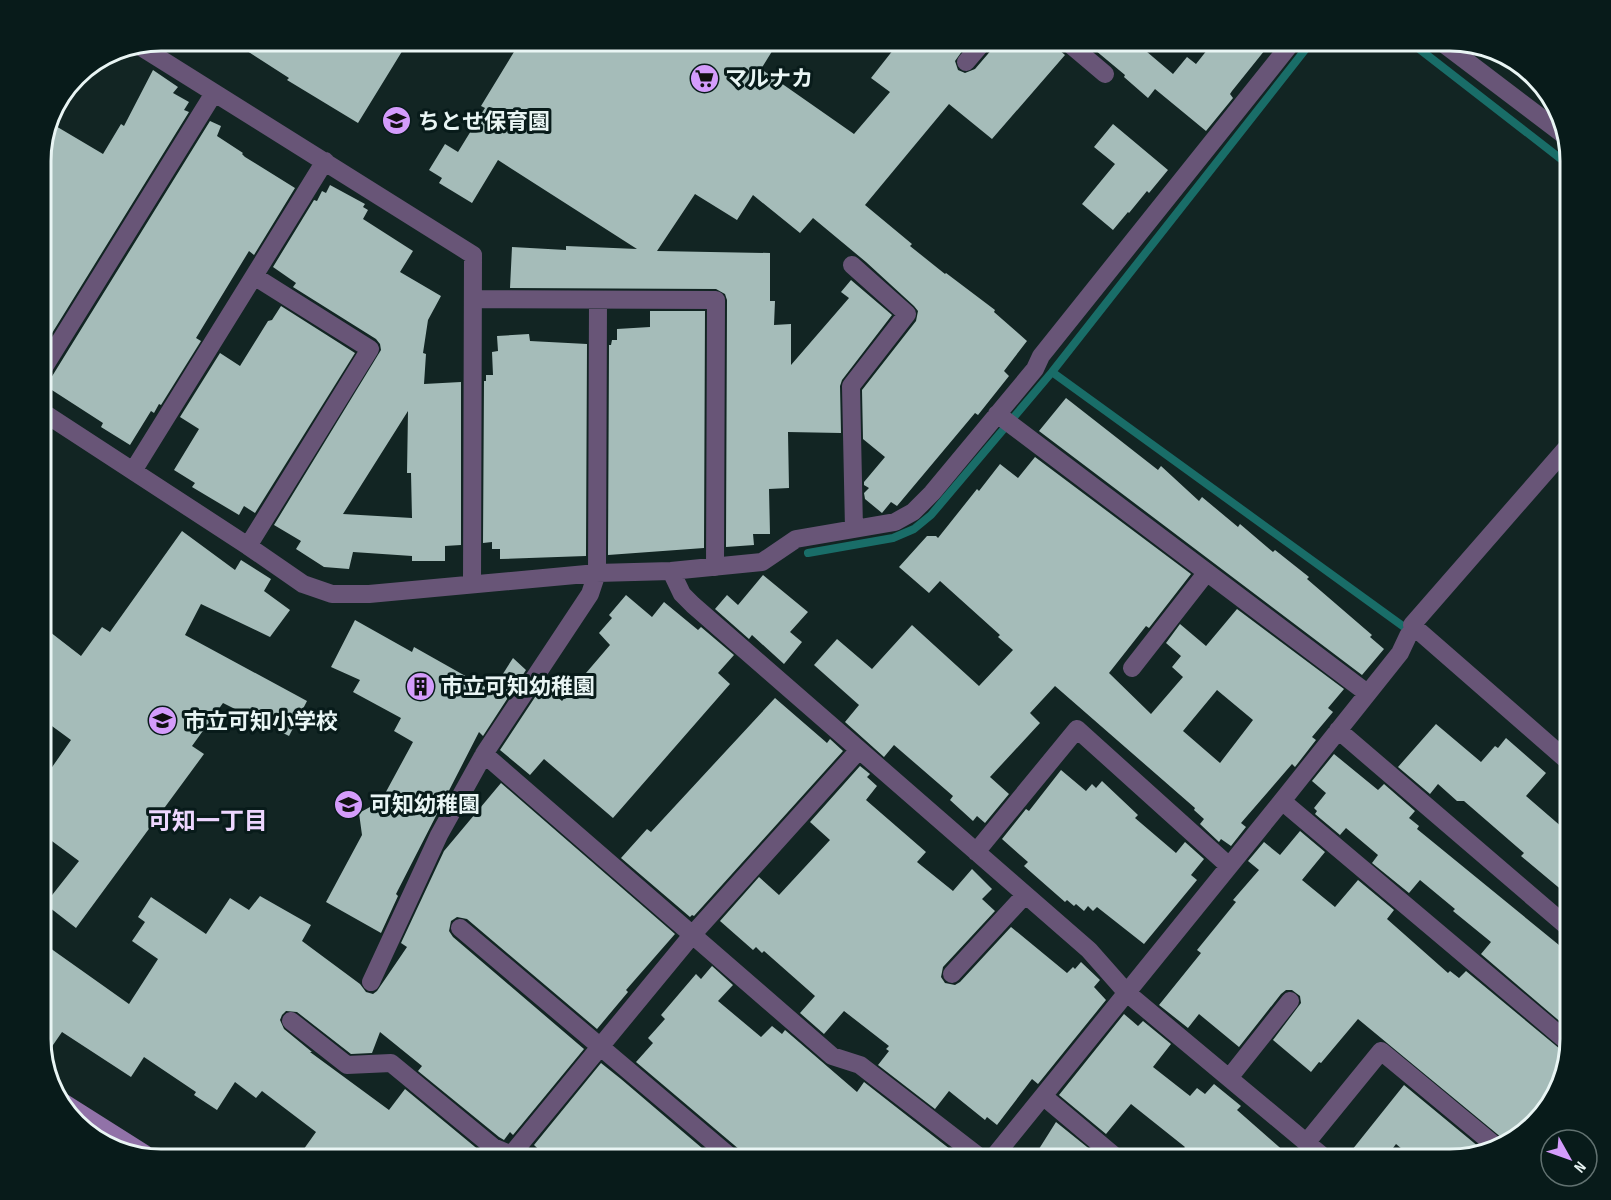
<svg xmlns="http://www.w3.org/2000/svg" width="1611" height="1200" font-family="'Sofia Sans Condensed','Noto Sans JP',sans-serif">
<rect width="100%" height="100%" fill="#122523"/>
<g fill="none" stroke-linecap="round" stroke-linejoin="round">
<path stroke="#196d68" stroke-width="8" d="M 1409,41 L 1570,166
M 1052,372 L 1411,632
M 808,553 L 893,538 L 914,529 L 931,515 L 1052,372 L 1312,41"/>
</g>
<path fill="#a5bcb9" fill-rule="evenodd" d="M 230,40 L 409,40 L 358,123 L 287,80 L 289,78 Z
M 527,40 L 779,40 L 761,69 L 854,134 L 890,92 L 871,78 L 901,40 L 970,40 L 955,61 L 958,70 L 965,73 L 975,69 L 993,48 L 995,40 L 1055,40 L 1058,49 L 1065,55 L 992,139 L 949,104 L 865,205 L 912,244 L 910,246 L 945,274 L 946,273 L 995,310 L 994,312 L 1027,341 L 1004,371 L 1009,376 L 978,415 L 975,413 L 897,506 L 891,502 L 882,513 L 865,499 L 864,493 L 869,488 L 864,485 L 864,482 L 885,457 L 863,439 L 862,390 L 916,321 L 918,311 L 914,306 L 866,262 L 813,218 L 800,233 L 753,195 L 737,220 L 695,194 L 657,251 L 770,253 L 770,301 L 775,301 L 774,325 L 791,324 L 791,365 L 849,298 L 841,292 L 851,280 L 892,315 L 842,380 L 840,386 L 841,433 L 788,432 L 789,488 L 769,489 L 770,534 L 753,534 L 754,545 L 726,547 L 727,300 L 725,294 L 716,289 L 510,288 L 512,247 L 566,250 L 566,246 L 637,249 L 498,160 L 472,203 L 439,183 L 442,178 L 429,170 L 445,144 L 458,152 L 485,108 L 481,106 L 520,42 L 526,45 Z
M 1083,40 L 1133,40 L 1173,74 L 1187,57 L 1196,64 L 1215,40 L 1273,40 L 1232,91 L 1230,94 L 1233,98 L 1206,131 L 1155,89 L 1148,98 L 1124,77 L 1125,75 Z
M 153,70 L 178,87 L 173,93 L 189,102 L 184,110 L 189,112 L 41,351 L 41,153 L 49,122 L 103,154 L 121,124 L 124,126 Z
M 210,121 L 221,126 L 217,136 L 243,153 L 242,154 L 245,157 L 295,188 L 254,255 L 249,251 L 196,338 L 201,341 L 161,405 L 159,404 L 154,413 L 151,411 L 130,445 L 101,427 L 103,423 L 41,383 L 51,378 Z
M 1113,124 L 1168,170 L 1149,193 L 1147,191 L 1129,213 L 1128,212 L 1113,230 L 1082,204 L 1115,164 L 1094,147 Z
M 330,185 L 365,204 L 363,207 L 368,210 L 363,219 L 413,251 L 400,272 L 441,296 L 428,320 L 423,353 L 426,354 L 424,384 L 461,382 L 461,545 L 445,546 L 445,561 L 412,561 L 412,556 L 353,552 L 349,569 L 324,567 L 296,549 L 301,541 L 274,525 L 381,350 L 380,344 L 376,339 L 293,287 L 296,283 L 273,267 L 314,200 L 317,201 L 322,191 L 326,193 ZM 408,411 L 407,473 L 411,473 L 412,518 L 343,514 Z
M 281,306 L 355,353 L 255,513 L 244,506 L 239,515 L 192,487 L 195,483 L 174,470 L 199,429 L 180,417 L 220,353 L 240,366 L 268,321 L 272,320 Z
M 650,311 L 705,311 L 704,548 L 608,555 L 609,345 L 611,345 L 612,340 L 617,340 L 617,329 L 650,327 Z
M 529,334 L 530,341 L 587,344 L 586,556 L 500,559 L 500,549 L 492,549 L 492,542 L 483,543 L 484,381 L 486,381 L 486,375 L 493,375 L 492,352 L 498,351 L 497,336 Z
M 1066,398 L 1158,470 L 1161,466 L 1199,501 L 1202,497 L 1238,527 L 1240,524 L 1273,552 L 1275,550 L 1309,577 L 1307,579 L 1372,635 L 1370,637 L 1384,649 L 1362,675 L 1039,431 Z
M 1035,457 L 1191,574 L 1149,628 L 1146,626 L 1109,673 L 1151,714 L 1183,677 L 1172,667 L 1181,656 L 1166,643 L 1180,624 L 1206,646 L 1237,609 L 1344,689 L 1328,708 L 1333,712 L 1312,737 L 1316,740 L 1295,767 L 1292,764 L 1241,823 L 1246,827 L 1231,846 L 1221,839 L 1219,842 L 1200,824 L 1204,819 L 1194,810 L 1195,808 L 1055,686 L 1030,713 L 1040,723 L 990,777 L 1009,794 L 985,823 L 977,816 L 973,821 L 950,800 L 953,796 L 894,745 L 884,757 L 845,722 L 859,705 L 814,665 L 837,639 L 872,669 L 912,625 L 979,686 L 1013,650 L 998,637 L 1000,635 L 940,581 L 929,593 L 899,567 L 927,536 L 936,536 L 938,538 L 977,489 L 979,491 L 1000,464 L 1018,478 ZM 1217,690 L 1253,720 L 1220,763 L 1183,731 Z
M 182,531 L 235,570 L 241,560 L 271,579 L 264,591 L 290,610 L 270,637 L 201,604 L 185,635 L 307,701 L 289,736 L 223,703 L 192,746 L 204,754 L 76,928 L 45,904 L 79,861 L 41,833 L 41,783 L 71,740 L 41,718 L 41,625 L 81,656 L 102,627 L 110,632 Z
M 763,575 L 808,612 L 790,632 L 802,642 L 784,664 L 752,635 L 749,639 L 715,609 L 727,595 L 738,605 Z
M 626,595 L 652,617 L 664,602 L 698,630 L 701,627 L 734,655 L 718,673 L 730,684 L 613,818 L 544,759 L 530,775 L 500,750 L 543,685 L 562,701 L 610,645 L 599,633 L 612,618 L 609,615 Z
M 355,620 L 412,652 L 414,647 L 492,691 L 513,658 L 526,670 L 483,736 L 479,732 L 396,894 L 398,896 L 381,933 L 326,902 L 362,835 L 359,813 L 381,801 L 413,742 L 394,731 L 401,718 L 353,692 L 360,680 L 331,667 Z
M 775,698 L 827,743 L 830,739 L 843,751 L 694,916 L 692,915 L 690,917 L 621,858 L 647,829 L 651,832 Z
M 1436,724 L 1481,762 L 1495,746 L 1498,748 L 1506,738 L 1546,773 L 1526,796 L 1570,834 L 1570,897 L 1521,856 L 1524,853 L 1464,801 L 1457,801 L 1438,784 L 1430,794 L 1398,767 Z
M 1334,754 L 1378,790 L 1384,784 L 1415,811 L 1409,818 L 1419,826 L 1417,829 L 1570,954 L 1570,1030 L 1481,954 L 1491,942 L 1453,911 L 1455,909 L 1420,880 L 1409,893 L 1372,863 L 1378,855 L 1346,828 L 1340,835 L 1315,814 L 1317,811 L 1314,808 L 1326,793 L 1312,781 Z
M 860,766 L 870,774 L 867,777 L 877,786 L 866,800 L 926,852 L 917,862 L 953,891 L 972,869 L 992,889 L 982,899 L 995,911 L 943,967 L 941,977 L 945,983 L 955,985 L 960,982 L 1011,927 L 1067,973 L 1073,967 L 1075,969 L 1081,962 L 1100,980 L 1094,987 L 1106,1000 L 1038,1084 L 1032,1079 L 997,1125 L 987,1117 L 985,1120 L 949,1091 L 935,1109 L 878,1065 L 889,1051 L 886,1049 L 889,1046 L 844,1011 L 824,1034 L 800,1013 L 815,996 L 764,951 L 762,953 L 756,947 L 753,950 L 720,921 L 759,877 L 779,895 L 830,840 L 810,822 Z
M 1061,770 L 1086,791 L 1092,784 L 1096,788 L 1102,781 L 1138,815 L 1135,818 L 1176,853 L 1185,842 L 1204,859 L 1191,875 L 1197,880 L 1144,944 L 1097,907 L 1093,911 L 1088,906 L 1084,911 L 1076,904 L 1074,906 L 1067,900 L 1065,902 L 1024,866 L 1028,862 L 1002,839 L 1026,809 L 1029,811 Z
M 501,783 L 675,934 L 626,990 L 628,992 L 597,1029 L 467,919 L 457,917 L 451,921 L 449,931 L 453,937 L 584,1049 L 513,1135 L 510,1132 L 504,1140 L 499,1137 L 418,1071 L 422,1066 L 380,1032 L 372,1053 L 351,1054 L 297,1012 L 286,1011 L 282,1015 L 280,1020 L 284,1029 L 312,1052 L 310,1052 L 389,1110 L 405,1089 L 486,1156 L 483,1160 L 296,1160 L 316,1132 L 262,1091 L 256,1098 L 235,1082 L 217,1110 L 194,1095 L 196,1092 L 144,1057 L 131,1077 L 62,1032 L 44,1058 L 41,1047 L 41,961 L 50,948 L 129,1004 L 158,959 L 132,941 L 145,922 L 138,917 L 151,897 L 206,934 L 230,898 L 249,910 L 260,896 L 311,925 L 302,941 L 360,984 L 366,992 L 373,994 L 377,991 L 407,947 L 401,943 L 444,851 Z
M 1300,831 L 1325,852 L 1302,880 L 1335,907 L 1358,880 L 1394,910 L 1387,919 L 1448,973 L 1450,971 L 1459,978 L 1466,971 L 1566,1054 L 1545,1113 L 1508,1143 L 1358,1019 L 1321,1063 L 1319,1062 L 1311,1072 L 1273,1040 L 1301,1003 L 1300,996 L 1292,990 L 1286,990 L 1281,994 L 1239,1047 L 1199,1014 L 1188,1028 L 1159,1005 L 1201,953 L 1197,950 L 1236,902 L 1233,900 L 1259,870 L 1248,861 L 1264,842 L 1280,855 Z
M 712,966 L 733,985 L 718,1001 L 761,1037 L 772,1026 L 782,1034 L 785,1030 L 857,1092 L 864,1082 L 964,1160 L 744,1160 L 740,1150 L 636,1062 L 653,1043 L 648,1038 L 665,1019 L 661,1015 L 696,974 L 701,979 Z
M 1124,1014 L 1138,1026 L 1143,1021 L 1171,1044 L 1153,1067 L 1190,1096 L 1197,1088 L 1205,1094 L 1214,1084 L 1241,1106 L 1237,1110 L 1294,1160 L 1175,1160 L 1185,1147 L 1131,1104 L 1106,1134 L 1059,1095 Z
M 601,1063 L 621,1079 L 716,1160 L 550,1160 L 534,1145 Z
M 1404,1085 L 1485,1152 L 1450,1160 L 1415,1160 L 1396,1144 L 1384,1160 L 1344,1160 Z
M 1056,1122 L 1092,1151 L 1085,1160 L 1032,1160 Z"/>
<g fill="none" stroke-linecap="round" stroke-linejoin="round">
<path stroke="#685577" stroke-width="18" d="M 1066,41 L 1105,74
M 1440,41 L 1564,135
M 138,45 L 473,255 L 472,584
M 966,62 L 984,41
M 852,265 L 907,314 L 851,386 L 854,529
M 473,299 L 716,300 L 715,567
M 41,372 L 214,93
M 41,411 L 248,546 L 303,584 L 332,594 L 369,594 L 597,573 L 671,571 L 762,562 L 796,539 L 895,522 L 913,512 L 932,493 L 1035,369 L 1041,356 L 1293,41
M 997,414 L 1367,693
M 1570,444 L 1412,625 L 1570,763
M 133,471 L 254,276
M 248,546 L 370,349 L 254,276 L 325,161
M 671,571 L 682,594 L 693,605 L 1089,950 L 1127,993 L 1326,1159
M 1132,668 L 1207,572
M 1338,730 L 1570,929
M 484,754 L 832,1056 L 860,1065 L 982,1159
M 1282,801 L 1569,1043
M 976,852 L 1077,729 L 1229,866
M 460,928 L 733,1159
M 952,974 L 1025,895
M 371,982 L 439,835 L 484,754 L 590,594 L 597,573 L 598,300
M 291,1021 L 347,1065 L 391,1063 L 493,1147 L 521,1159
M 1229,1078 L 1290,1001
M 1043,1096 L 1118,1159
M 1306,1143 L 1381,1051 L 1498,1148
M 511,1155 L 693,934 L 859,750
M 992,1159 L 1282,801 L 1400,653 L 1408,636 L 1415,628"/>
<path stroke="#9172a8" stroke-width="18" d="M 58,1099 L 145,1154"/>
</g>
<defs>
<symbol id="supermarket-disc" viewBox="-11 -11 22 22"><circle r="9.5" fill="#d49cfb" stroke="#081b1a"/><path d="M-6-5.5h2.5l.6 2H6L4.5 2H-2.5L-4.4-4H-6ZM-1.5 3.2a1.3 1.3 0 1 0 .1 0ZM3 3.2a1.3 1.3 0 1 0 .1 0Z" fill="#111"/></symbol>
<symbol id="school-disc" viewBox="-11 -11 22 22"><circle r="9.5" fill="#d49cfb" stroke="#081b1a"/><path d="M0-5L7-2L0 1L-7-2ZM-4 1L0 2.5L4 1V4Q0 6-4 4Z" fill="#111"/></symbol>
<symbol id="building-disc" viewBox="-11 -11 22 22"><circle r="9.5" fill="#d49cfb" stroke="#081b1a"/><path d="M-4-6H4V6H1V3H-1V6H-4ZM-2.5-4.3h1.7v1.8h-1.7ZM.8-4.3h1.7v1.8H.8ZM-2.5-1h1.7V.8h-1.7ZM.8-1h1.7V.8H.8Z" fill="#111"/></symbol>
</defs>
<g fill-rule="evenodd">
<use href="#supermarket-disc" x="688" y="62" width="33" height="33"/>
<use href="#school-disc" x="380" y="104" width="33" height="33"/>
<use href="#building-disc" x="404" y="670" width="33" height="33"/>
<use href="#school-disc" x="146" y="704" width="33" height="33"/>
<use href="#school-disc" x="332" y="788" width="33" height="33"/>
</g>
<g text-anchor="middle" stroke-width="6" stroke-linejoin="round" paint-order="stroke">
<g font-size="22" font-weight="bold" fill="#e9f5f4" stroke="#081b1a" text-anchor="start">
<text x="725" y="86">マルナカ</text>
<text x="418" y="129">ちとせ保育園</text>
<text x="441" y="694">市立可知幼稚園</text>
<text x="184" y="729">市立可知小学校</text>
<text x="370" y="812">可知幼稚園</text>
</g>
<g font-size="24" font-weight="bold" fill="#edd6fe" stroke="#081b1a">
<text x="208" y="829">可知一丁目</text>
</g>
</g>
<path d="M0 0H1611V1200H0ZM161 51H1450A110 110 0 0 1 1560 161V1039A110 110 0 0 1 1450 1149H161A110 110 0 0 1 51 1039V161A110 110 0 0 1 161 51Z" fill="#081b1a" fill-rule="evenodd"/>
<path fill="none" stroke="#e9f5f4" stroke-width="3" d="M161 51H1450A110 110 0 0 1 1560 161V1039A110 110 0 0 1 1450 1149H161A110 110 0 0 1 51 1039V161A110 110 0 0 1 161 51Z"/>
<g transform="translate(1569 1158) rotate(130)"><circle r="28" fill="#081b1a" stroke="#627271" stroke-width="1.5"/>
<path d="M0-4.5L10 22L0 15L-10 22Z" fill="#d49cfb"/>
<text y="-9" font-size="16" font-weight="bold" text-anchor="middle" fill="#e9f5f4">N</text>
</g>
</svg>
